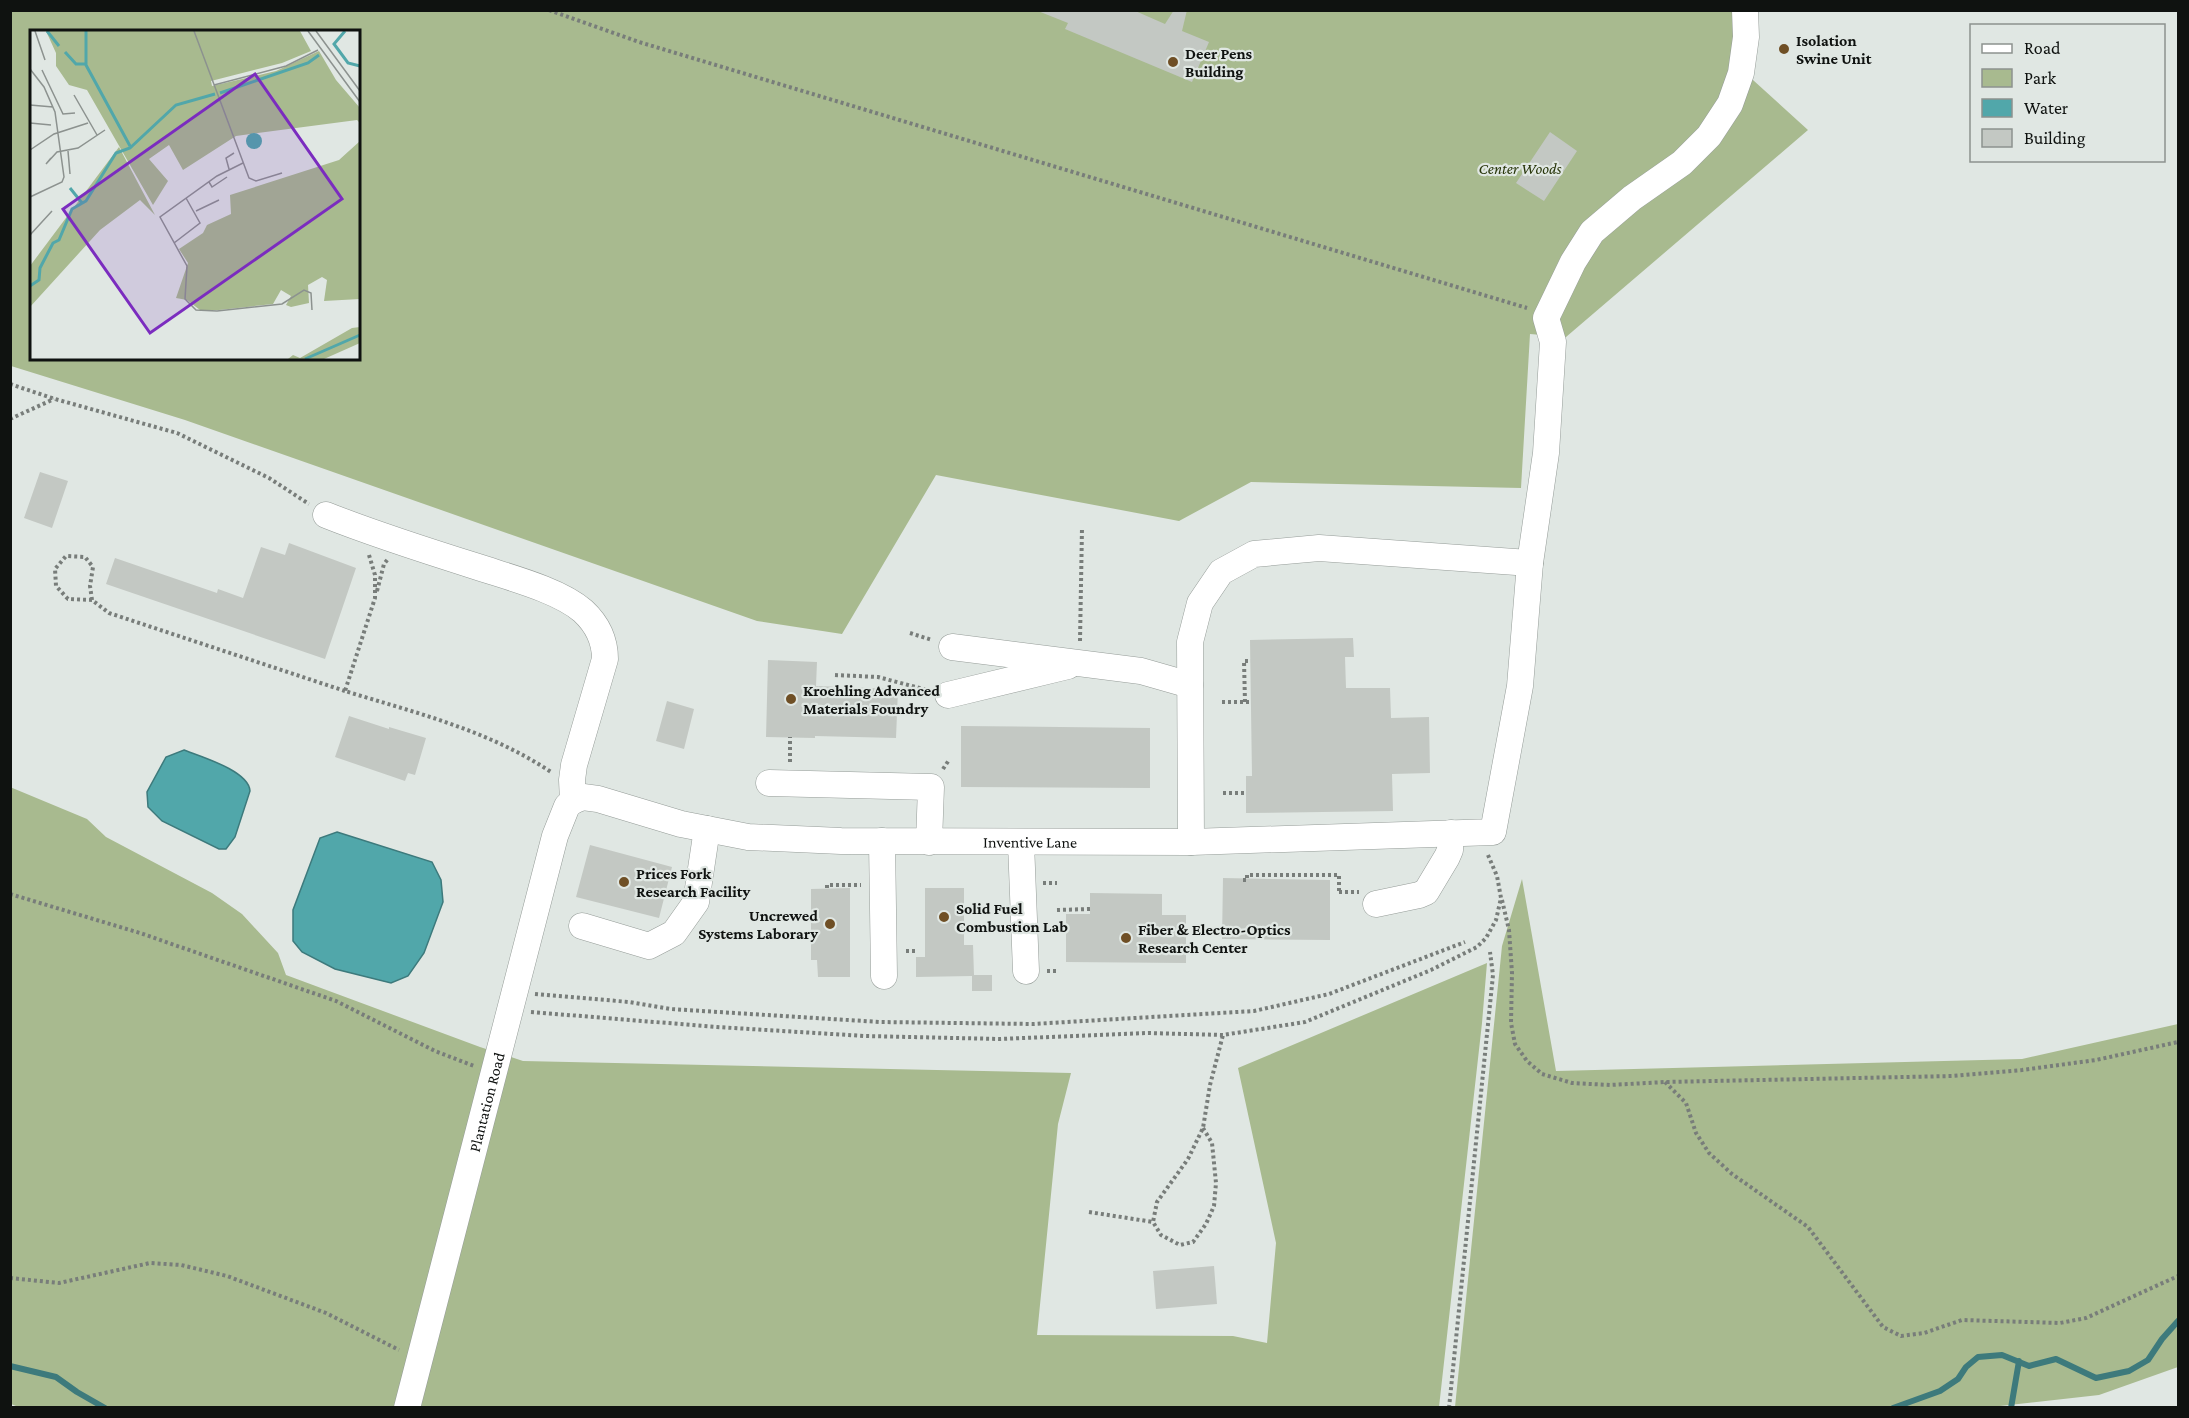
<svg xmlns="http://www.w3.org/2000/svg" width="2189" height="1418" font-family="'Crimson Pro',serif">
<rect width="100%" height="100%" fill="#e0e7e3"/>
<path fill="#a8ba8f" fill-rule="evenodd" d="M 10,11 L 1734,11 L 1732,61 L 1808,130 L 1566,337 L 1530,334 L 1521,488 L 1251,482 L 1179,521 L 936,475 L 842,634 L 757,621 L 185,420 L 11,366 ZM 32,32 L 358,32 L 358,358 L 32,358 Z
M 10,787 L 87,819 L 106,837 L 212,893 L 242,914 L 278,953 L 286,975 L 480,1047 L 523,1061 L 1071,1073 L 1058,1124 L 1037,1335 L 1233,1336 L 1267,1343 L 1276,1243 L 1238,1068 L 1487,963 L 1482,1023 L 1439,1407 L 21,1408 L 11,1404 Z
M 1522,879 L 1556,1071 L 2022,1059 L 2178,1024 L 2178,1367 L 2099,1395 L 1991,1407 L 1455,1407 L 1502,946 Z"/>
<path fill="#51a7aa" stroke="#3d7a7c" stroke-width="1.5" d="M 184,750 C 202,757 249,771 250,791 L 235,837 L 226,849 L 219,849 L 162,821 L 148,807 L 147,792 L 166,757 Z
M 337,832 L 432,862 L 441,880 L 443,902 L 424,953 L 408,976 L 391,983 L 335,969 L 302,952 L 293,941 L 293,910 L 320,838 Z"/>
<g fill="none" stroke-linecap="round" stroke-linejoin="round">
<path stroke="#3d7a7c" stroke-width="6" d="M 10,1366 L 56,1377 L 77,1392 L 105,1408
M 1893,1408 L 1940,1391 L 1958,1379 L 1966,1367 L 1978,1357 L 2002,1355 L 2029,1366 L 2056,1359 L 2096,1378 L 2129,1371 L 2148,1360 L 2162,1339 L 2178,1321
M 2011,1408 L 2019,1361"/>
</g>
<path fill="#c3c8c3" d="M 1133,10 L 1165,24 L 1174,10 L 1187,10 L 1182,31 L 1209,42 L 1192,82 L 1065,29 L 1068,23 L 1038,11 Z
M 1550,132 L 1577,151 L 1544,201 L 1516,183 Z
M 40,472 L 68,481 L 52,528 L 24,518 Z
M 289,543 L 356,568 L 325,659 L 106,584 L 115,558 L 217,593 L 218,589 L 243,598 L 261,547 L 285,555 Z
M 1353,638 L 1354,657 L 1345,657 L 1346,688 L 1390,688 L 1391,718 L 1429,717 L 1430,773 L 1392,774 L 1393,811 L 1246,813 L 1246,776 L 1252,776 L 1250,640 Z
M 768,660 L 817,662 L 816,686 L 898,689 L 896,738 L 815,736 L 815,738 L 766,737 Z
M 667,701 L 694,709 L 684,749 L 656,741 Z
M 349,716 L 389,729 L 389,727 L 426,738 L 415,775 L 408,773 L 405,781 L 335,757 Z
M 961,726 L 1150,728 L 1150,788 L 961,787 Z
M 590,845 L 672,867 L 659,918 L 576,897 Z
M 1223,878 L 1330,880 L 1330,940 L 1222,939 Z
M 850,888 L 850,977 L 818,977 L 817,960 L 811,960 L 811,889 Z
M 925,888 L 964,888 L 964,945 L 973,945 L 974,975 L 992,975 L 992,991 L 972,991 L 972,976 L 916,977 L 916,957 L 925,957 Z
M 1090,893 L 1162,894 L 1162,915 L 1186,915 L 1186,963 L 1066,962 L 1066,914 L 1090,914 Z
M 1214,1266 L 1217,1304 L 1156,1309 L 1153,1271 Z"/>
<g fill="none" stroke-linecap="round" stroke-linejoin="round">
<defs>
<g id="minor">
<path d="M 326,515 C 376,535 427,551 478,567 C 508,577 559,590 583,611 C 597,624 605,640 605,659 L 574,765 L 572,780 L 573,801"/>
<path d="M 952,647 L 1141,671 L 1190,685"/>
<path d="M 948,695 L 1068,666"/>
<path d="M 769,783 L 931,787 L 929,842"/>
<path d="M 882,841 L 884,976"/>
<path d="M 1191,842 L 1190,642 L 1200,603 L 1221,572 L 1254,554 L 1319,548 L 1530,563"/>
<path d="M 1021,843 L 1026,971"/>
<path d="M 1376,904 L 1419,895 L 1426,892 L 1447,857 L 1450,850 L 1451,833"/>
<path d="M 582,926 L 649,946 L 674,933 L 696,902 L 707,829"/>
<path id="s1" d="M 407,1408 L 555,836 L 567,806 L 573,801 L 583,797 L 598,799 L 681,824 L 748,837 L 841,841 L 1191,842 L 1493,832 L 1520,686 L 1530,563 L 1546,453 L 1553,342 L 1546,318 L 1573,262 L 1592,232 L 1632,198 L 1682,163 L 1709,136 L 1730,104 L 1741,73 L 1746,37 L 1745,10"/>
</g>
</defs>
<use href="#minor" stroke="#959c98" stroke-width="27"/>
<path stroke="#787d7a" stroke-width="4" stroke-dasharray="3 3" stroke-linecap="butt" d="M 549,10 L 639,42 L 1527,308
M 10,384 L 55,399 L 177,433 L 269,478 L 309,504
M 10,419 L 54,399
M 369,555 L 375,575 L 375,598 L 345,691 C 416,713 488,730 551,772
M 377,591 L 384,564 L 388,559
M 92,600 L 68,599 L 56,586 L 55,569 L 66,556 L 85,557 L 93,567 L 90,586 L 92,600 L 109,613 L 345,691
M 910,633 L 932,640
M 1080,641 L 1082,528
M 835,675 L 878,677 L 927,690
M 1222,702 L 1250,702
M 1245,702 L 1244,661 L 1251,661
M 790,762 L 790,737
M 943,769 L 949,760
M 1223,793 L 1246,793
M 1243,880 L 1247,880 L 1247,875 L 1339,875 L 1339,892
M 1043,883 L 1057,883
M 827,888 L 827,885 L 861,885
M 1339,892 L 1359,892
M 10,894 L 140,933 L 336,1001 L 435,1051 L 474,1066
M 1502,900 L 1509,930 L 1512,973 L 1511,1023 L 1515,1044 L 1527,1061 L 1542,1074 L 1572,1083 L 1610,1085 L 1665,1082 L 1952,1076 L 2022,1070 L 2096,1060 L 2178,1042
M 1057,910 L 1090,909
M 906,951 L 918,951
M 1047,971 L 1058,971
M 535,994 L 629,1002 L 670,1009 L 880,1022 L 1033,1024 L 1254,1011 L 1329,994 L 1465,942
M 531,1012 L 717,1027 L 865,1036 L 1000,1039 L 1148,1033 L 1223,1035 L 1305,1022 L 1431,970 L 1477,947 L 1486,938 L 1496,920 L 1501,898 L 1497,876 L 1488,855
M 1665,1082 L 1686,1103 L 1696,1133 L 1709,1153 L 1732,1174 L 1808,1227 L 1883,1327 L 1901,1336 L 1924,1333 L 1962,1320 L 2060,1323 L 2086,1318 L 2178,1276
M 1203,1128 L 1212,1143 L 1216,1183 L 1214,1206 L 1206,1224 L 1193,1242 L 1180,1245 L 1161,1235 L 1153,1222 L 1157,1202 L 1188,1159 L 1203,1128 L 1210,1085 L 1223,1035
M 1089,1212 L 1153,1222
M 10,1278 L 59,1283 L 150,1263 L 181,1265 L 227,1276 L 326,1313 L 399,1350
M 1449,1408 L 1493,975 L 1490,952"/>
<use href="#minor" stroke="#fff" stroke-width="26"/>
</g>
<g fill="#6f4f25" stroke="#e0e7e3" stroke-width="2">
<circle cx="1784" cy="49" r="6"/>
<circle cx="1173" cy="62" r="6"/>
<circle cx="791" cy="699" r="6"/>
<circle cx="624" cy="882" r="6"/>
<circle cx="944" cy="917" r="6"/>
<circle cx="830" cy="924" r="6"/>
<circle cx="1126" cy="938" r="6"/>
</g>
<g text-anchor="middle" stroke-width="4.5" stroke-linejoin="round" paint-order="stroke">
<g font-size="16" font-weight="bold" fill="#0f1210" stroke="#e0e7e3" text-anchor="start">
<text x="1796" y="46">Isolation<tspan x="1796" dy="18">Swine Unit</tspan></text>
<text x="1185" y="59">Deer Pens<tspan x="1185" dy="18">Building</tspan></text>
<text x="803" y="696">Kroehling Advanced<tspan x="803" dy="18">Materials Foundry</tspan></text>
<text x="636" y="879">Prices Fork<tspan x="636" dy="18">Research Facility</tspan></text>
<text x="956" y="914">Solid Fuel<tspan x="956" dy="18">Combustion Lab</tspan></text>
<text x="818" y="921" text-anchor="end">Uncrewed<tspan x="818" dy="18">Systems Laborary</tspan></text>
<text x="1138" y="935">Fiber &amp; Electro-Optics<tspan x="1138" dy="18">Research Center</tspan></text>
</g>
<g font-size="16" font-style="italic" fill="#273509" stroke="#e0e7e3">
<text x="1520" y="174">Center Woods</text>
</g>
<g font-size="16" fill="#0f1210" stroke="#e0e7e3">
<text dy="6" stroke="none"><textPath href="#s1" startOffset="1094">Inventive Lane</textPath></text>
<text dy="6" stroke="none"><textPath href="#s1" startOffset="316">Plantation Road</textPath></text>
</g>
</g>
<g transform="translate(30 30)">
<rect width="330" height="330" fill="#e0e7e3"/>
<path d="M 16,1 L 270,1 L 281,21 L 252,33 L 181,51 L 182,56 L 246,41 L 289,21 L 306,50 L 330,78 L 330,93 L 327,90 L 206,106 L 153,140 L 139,115 L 119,129 L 138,151 L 123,175 L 57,60 L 39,55 L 26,36 L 26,23 ZM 330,111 L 330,269 L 294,271 L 297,250 L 292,247 L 278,255 L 279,273 L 261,277 L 256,275 L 261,266 L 251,260 L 243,274 L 189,280 L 170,280 L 157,270 L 146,268 L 158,233 L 149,219 L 173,203 L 177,195 L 201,184 L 200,165 L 309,130 ZM 89,117 L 125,185 L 110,170 L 70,200 L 0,277 L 0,236 ZM 330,297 L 330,313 L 294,329 L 258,329 L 263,325 L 270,328 L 322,298 Z" fill="#a8ba8f"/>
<path d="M216 111a8 8 0 1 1 16 0a8 8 0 1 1-16 0Z" fill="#51a7aa"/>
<path fill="none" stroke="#51a7aa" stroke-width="3" d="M 17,1 L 29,16M 56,1 L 56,35 L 100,116M 315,1 L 304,14 L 318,33 L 330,36M 35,22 L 46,34 L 55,34M 190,63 L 278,33 L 289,25M 40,158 L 52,173M 0,256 L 9,250 L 10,238 L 23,213 L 29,210 L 42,179 L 56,171 L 86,123 L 100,118 L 146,75 L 185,64M 275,329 L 330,305"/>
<path fill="none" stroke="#8c928f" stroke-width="1.5" d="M 5,1 L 15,30M 164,1 L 219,148 L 226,151 L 252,143M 278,1 L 330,72M 286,1 L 330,61M 0,39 L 14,57 L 25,82 L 34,147 L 32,152 L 0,167M 12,40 L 33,84 L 45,83M 184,55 L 256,36 L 288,20M 44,65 L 67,105M 0,75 L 23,77M 0,93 L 21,95M 0,120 L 24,104 L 58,93M 38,121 L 40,144M 21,128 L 16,134 L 27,122 L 48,118 L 75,100M 213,133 L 187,146 L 130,187 L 157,236 L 155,269 L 166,280 L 187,281 L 252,274 L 274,260 L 281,263 L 282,280M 199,139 L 196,128 L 204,123M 179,152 L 182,157 L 197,147M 166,181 L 189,170M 0,205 L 22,181M 144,213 L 170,193 L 156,168"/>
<path fill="#7b2cbf" fill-opacity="0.15" stroke="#7b2cbf" stroke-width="3" d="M 225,44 L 312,169 L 120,303 L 33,179 Z"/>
<rect width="330" height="330" fill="none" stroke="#0f1210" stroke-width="3"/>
</g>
<rect width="2189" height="1418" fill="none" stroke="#0f1210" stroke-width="24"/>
<rect x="1970" y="24" width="195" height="138" fill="#e0e7e3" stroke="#8c928f" stroke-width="1.5"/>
<rect x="1982" y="44" width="30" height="9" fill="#ffffff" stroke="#8c928f" stroke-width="1.5"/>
<text x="2024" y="54" font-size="18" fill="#0f1210">Road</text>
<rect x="1982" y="69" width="30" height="18" fill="#a8ba8f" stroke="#8c928f" stroke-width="1.5"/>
<text x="2024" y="84" font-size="18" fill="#0f1210">Park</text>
<rect x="1982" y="99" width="30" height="18" fill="#51a7aa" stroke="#8c928f" stroke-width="1.5"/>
<text x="2024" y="114" font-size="18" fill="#0f1210">Water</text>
<rect x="1982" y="129" width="30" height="18" fill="#c3c8c3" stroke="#8c928f" stroke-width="1.5"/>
<text x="2024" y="144" font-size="18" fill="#0f1210">Building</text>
</svg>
